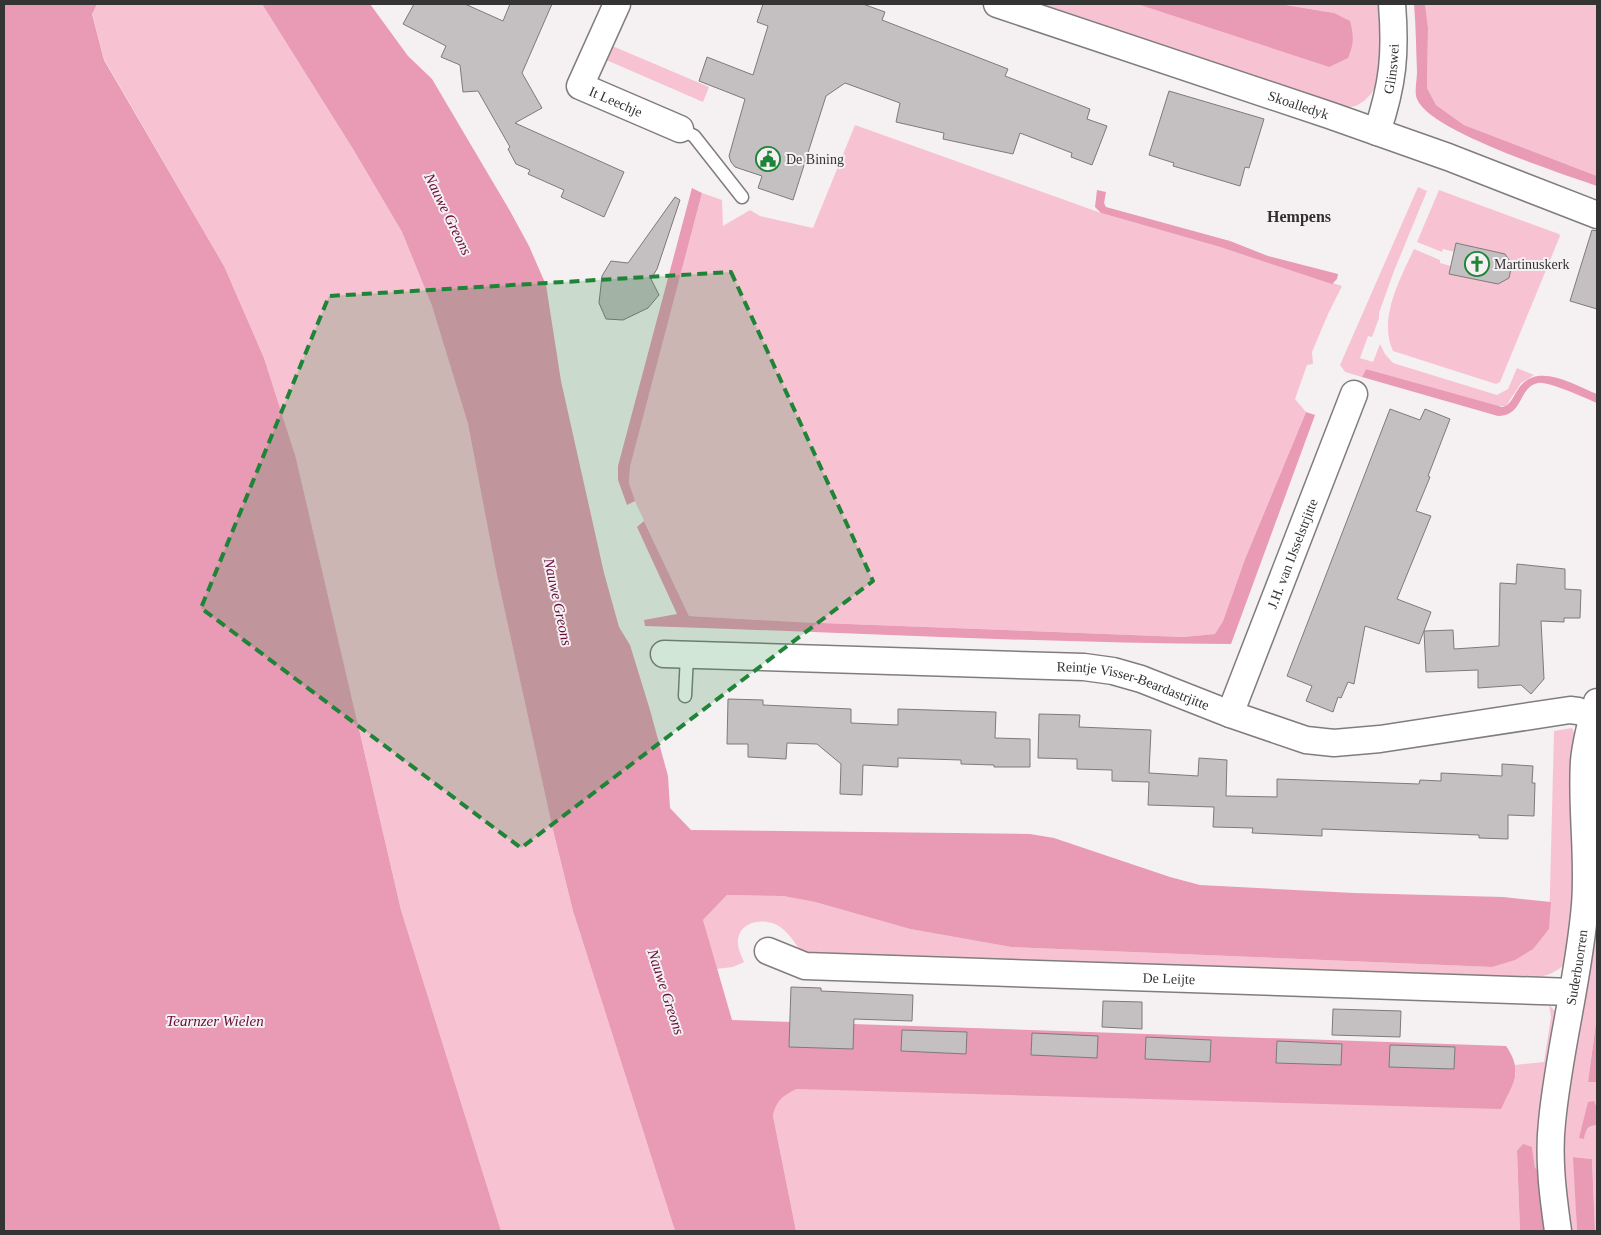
<svg xmlns="http://www.w3.org/2000/svg" width="1601" height="1235" font-family="Georgia,serif">
<rect width="100%" height="100%" fill="#f5f1f2"/>
<path fill="#f7c3d3" d="M 97,4 L 262,4 L 353,149 L 402,232 L 432,306 L 468,424 L 496,571 L 552,826 L 573,911 L 675,1231 L 501,1231 L 401,910 L 296,458 L 264,358 L 224,266 L 104,59 L 92,13 Z
M 1023,4 L 1137,4 L 1329,67 L 1334,13 L 1280,4 L 1385,4 L 1386,70 L 1371,94 L 1364,101 L 1356,106 L 1341,108 Z
M 1425,4 L 1597,4 L 1597,176 L 1464,125 L 1436,105 L 1427,88 L 1428,28 Z
M 610,45 L 709,87 L 703,102 L 604,59 Z
M 855,125 L 1101,213 L 1220,247 L 1342,286 L 1328,314 L 1312,352 L 1313,364 L 1307,365 L 1295,399 L 1306,412 L 1245,559 L 1223,621 L 1216,634 L 1183,637 L 796,622 L 689,616 L 632,495 L 629,483 L 630,467 L 702,193 L 722,200 L 723,226 L 750,210 L 760,216 L 813,228 Z
M 1418,187 L 1427,191 L 1394,271 L 1379,313 L 1379,318 L 1372,337 L 1368,336 L 1360,358 L 1373,362 L 1380,344 L 1385,354 L 1393,363 L 1497,395 L 1508,389 L 1517,368 L 1534,375 L 1521,383 L 1506,406 L 1493,406 L 1366,369 L 1362,377 L 1345,372 L 1340,365 Z
M 1439,190 L 1559,234 L 1560,236 L 1500,382 L 1496,384 L 1393,351 C 1378,319 1400,279 1414,249 L 1440,260 L 1440,263 L 1451,266 L 1450,274 L 1498,284 L 1509,278 L 1512,264 L 1505,254 L 1457,243 L 1455,252 L 1443,249 L 1442,252 L 1417,242 Z
M 1572,728 L 1576,736 L 1578,881 L 1568,960 C 1556,976 1539,978 1519,979 L 803,955 C 796,944 788,931 777,925 C 763,918 741,921 738,939 C 737,947 741,955 744,962 L 733,967 L 716,969 L 703,920 L 727,895 L 783,896 L 815,902 L 910,929 L 1011,947 L 1492,967 L 1549,929 L 1554,731 Z
M 1597,919 L 1597,1016 L 1588,1082 L 1597,1082 L 1597,1108 L 1594,1101 L 1584,1133 L 1592,1125 L 1597,1125 L 1597,1231 L 1595,1231 L 1592,1159 L 1574,1157 L 1577,1231 L 1564,1231 L 1557,1159 L 1594,923 Z
M 1549,1005 L 1557,1013 L 1544,1182 L 1535,1168 L 1532,1147 L 1517,1151 L 1520,1231 L 796,1231 L 773,1116 C 775,1100 784,1095 797,1089 L 1516,1075 L 1515,1065 L 1544,1062 L 1551,1017 Z"/>
<path fill="#e99ab5" d="M 4,4 L 97,4 L 92,14 L 104,60 L 224,266 L 264,358 L 296,458 L 401,910 L 501,1231 L 4,1231 Z
M 262,4 L 370,4 L 408,56 L 432,79 L 510,211 L 529,246 L 546,285 L 561,381 L 604,573 L 619,627 L 630,645 L 650,710 L 668,776 L 670,808 L 691,830 L 1030,834 L 1054,838 L 1170,877 L 1200,885 L 1354,893 L 1503,897 L 1551,902 L 1549,929 L 1533,949 L 1515,960 L 1492,967 L 1011,947 L 910,929 L 815,902 L 783,896 L 727,895 L 703,920 L 732,1020 L 1506,1046 C 1524,1072 1513,1083 1501,1109 L 797,1089 C 784,1095 776,1100 773,1116 L 796,1231 L 675,1231 L 573,911 L 552,826 L 496,571 L 468,424 L 432,306 L 402,232 L 353,149 Z
M 1137,4 L 1280,4 L 1334,13 L 1350,21 C 1354,36 1354,44 1348,58 L 1329,67 Z
M 1414,4 L 1425,4 L 1428,28 L 1427,88 L 1436,105 L 1464,125 L 1597,176 L 1597,186 C 1563,174 1429,131 1417,99 C 1414,92 1417,80 1417,72 C 1416,49 1416,27 1414,4 Z
M 692,188 L 702,193 L 630,467 L 629,483 L 635,501 L 627,505 L 618,480 L 618,466 Z
M 1097,190 L 1106,192 L 1104,203 L 1106,207 L 1230,241 L 1268,256 L 1338,274 L 1337,279 L 1332,284 L 1220,247 L 1101,213 L 1095,207 Z
M 1366,369 L 1502,407 C 1510,406 1513,397 1517,391 C 1535,360 1572,384 1597,394 L 1597,403 C 1585,398 1548,381 1538,383 C 1518,387 1524,416 1498,416 L 1362,377 Z
M 1306,412 L 1315,415 L 1231,644 C 1036,643 840,632 645,626 L 644,620 L 677,614 L 637,527 L 644,521 L 689,616 L 796,622 L 1183,637 L 1215,634 L 1223,621 L 1245,559 Z
M 1597,1016 L 1597,1082 L 1588,1082 Z
M 1594,1101 L 1597,1108 L 1597,1125 C 1588,1125 1585,1131 1584,1139 L 1579,1138 L 1588,1102 Z
M 1523,1144 L 1532,1147 L 1535,1168 L 1540,1171 L 1545,1231 L 1520,1231 L 1517,1151 Z
M 1573,1157 L 1592,1159 L 1595,1231 L 1577,1231 Z"/>
<path fill="#c4c0c2" stroke="#7d7a7b" d="M 414,4 L 465,4 L 503,21 L 510,4 L 552,4 L 522,73 L 542,108 L 515,123 L 624,172 L 604,217 L 561,197 L 564,190 L 528,174 L 530,170 L 516,164 L 508,149 L 510,147 L 478,91 L 463,92 L 460,65 L 441,57 L 446,46 L 403,24 Z
M 763,4 L 863,4 L 885,12 L 882,20 L 1008,69 L 1005,76 L 1090,109 L 1087,119 L 1107,126 L 1092,165 L 1071,157 L 1072,153 L 1020,133 L 1013,154 L 943,139 L 944,133 L 896,122 L 900,103 L 845,83 L 826,96 L 793,200 L 758,188 L 762,176 L 735,167 L 731,162 L 729,156 L 745,99 L 699,81 L 707,57 L 753,75 L 768,26 L 757,22 Z
M 1169,91 L 1264,119 L 1249,168 L 1245,167 L 1240,186 L 1173,166 L 1174,163 L 1149,155 Z
M 675,197 L 680,200 L 657,269 L 651,279 L 659,295 L 648,308 L 623,320 L 606,319 L 599,303 L 602,276 L 611,261 L 628,263 Z
M 1592,230 L 1597,231 L 1597,309 L 1570,301 Z
M 1456,243 L 1505,254 L 1512,264 L 1509,278 L 1498,284 L 1449,274 Z
M 1390,409 L 1420,420 L 1425,409 L 1450,419 L 1428,476 L 1430,477 L 1416,511 L 1431,516 L 1397,599 L 1431,612 L 1419,644 L 1365,626 L 1354,684 L 1348,682 L 1341,698 L 1338,697 L 1333,712 L 1306,701 L 1312,686 L 1287,676 Z
M 1517,564 L 1565,569 L 1565,589 L 1581,590 L 1580,618 L 1564,618 L 1564,622 L 1541,621 L 1544,679 L 1531,694 L 1521,685 L 1478,688 L 1478,670 L 1426,672 L 1424,631 L 1453,630 L 1454,649 L 1499,646 L 1500,583 L 1516,584 Z
M 728,699 L 763,700 L 763,705 L 851,709 L 851,723 L 898,725 L 898,709 L 996,712 L 995,738 L 1030,739 L 1030,767 L 994,767 L 994,765 L 961,764 L 961,760 L 898,758 L 898,767 L 863,765 L 862,795 L 840,794 L 841,764 L 817,744 L 787,743 L 786,759 L 748,757 L 748,744 L 727,744 Z
M 1039,714 L 1080,715 L 1079,727 L 1151,730 L 1149,773 L 1198,776 L 1199,758 L 1227,760 L 1226,796 L 1277,797 L 1277,779 L 1419,784 L 1420,780 L 1441,781 L 1441,773 L 1502,776 L 1502,764 L 1533,766 L 1532,783 L 1535,783 L 1534,816 L 1508,815 L 1508,839 L 1479,838 L 1479,835 L 1322,829 L 1322,836 L 1252,833 L 1253,828 L 1213,827 L 1214,807 L 1148,805 L 1149,782 L 1112,781 L 1112,770 L 1077,769 L 1077,759 L 1038,758 Z
M 791,987 L 821,988 L 821,991 L 913,995 L 912,1021 L 854,1019 L 853,1049 L 789,1047 Z
M 1103,1001 L 1142,1002 L 1142,1029 L 1102,1027 Z
M 1333,1009 L 1401,1011 L 1400,1037 L 1332,1035 Z
M 902,1030 L 967,1032 L 966,1054 L 901,1051 Z
M 1032,1033 L 1098,1036 L 1097,1058 L 1031,1055 Z
M 1146,1037 L 1211,1040 L 1210,1062 L 1145,1059 Z
M 1277,1041 L 1342,1044 L 1341,1065 L 1276,1063 Z
M 1390,1045 L 1455,1047 L 1454,1069 L 1389,1067 Z"/>
<g fill="none" stroke-linecap="round" stroke-linejoin="round">
<defs>
<path id="lane" d="M 680,129 L 694,136 L 742,197
M 685,696 L 687,655"/>
<g id="street">
<path id="s1" d="M 617,4 L 580,86 L 680,129"/>
<path id="s2" d="M 997,4 L 1329,115 L 1448,157 L 1597,215"/>
<path id="s3" d="M 1377,132 C 1393,84 1396,54 1392,4"/>
<path id="s4" d="M 664,654 L 1084,667 L 1113,671 L 1141,679 L 1230,714 L 1306,740 L 1334,743 L 1380,739 L 1570,710 L 1578,711 L 1593,716"/>
<path id="s5" d="M 1230,714 L 1354,394"/>
<path id="s6" d="M 768,951 L 805,966 L 1572,992"/>
<path id="s7" d="M 1558,1231 C 1553,1196 1548,1158 1552,1122 C 1559,1049 1579,978 1585,905 C 1589,857 1581,809 1584,761 C 1586,741 1591,722 1597,702"/>
</g>
</defs>
<use href="#lane" stroke="#817d7e" stroke-width="15"/>
<use href="#street" stroke="#817d7e" stroke-width="29"/>
<use href="#lane" stroke="#fff" stroke-width="12"/>
<use href="#street" stroke="#fff" stroke-width="26"/>
</g>
<path fill="#1f8438" fill-opacity="0.2" stroke="#1f8438" stroke-width="4" stroke-dasharray="10 6" stroke-linejoin="round" d="M 731,272 L 873,581 L 521,848 L 201,608 L 329,296 Z"/>
<defs>
<symbol id="civic-ring" viewBox="-11 -11 22 22"><circle r="9.5" fill="#f5f1f2" stroke="#1f8438" stroke-width="1.5"/><path d="M-.6-6.5H3V-4.5H.6V-3L4-1V1h2V6H-6V1h2V-1L-.6-3ZM-1.2 2.5V6h2.4V2.5Z" fill="#1f8438"/></symbol>
<symbol id="church-ring" viewBox="-11 -11 22 22"><circle r="9.5" fill="#f5f1f2" stroke="#1f8438" stroke-width="1.5"/><path d="M-1.2-6h2.4v3.5h3.3v2.4h-3.3V6h-2.4V-.1h-3.3v-2.4h3.3Z" fill="#1f8438"/></symbol>
</defs>
<g fill-rule="evenodd">
<use href="#civic-ring" x="754" y="145" width="28" height="28"/>
<use href="#church-ring" x="1463" y="250" width="28" height="28"/>
</g>
<g text-anchor="middle" stroke-width="4" stroke-linejoin="round" paint-order="stroke">
<g font-size="14" fill="#353434" stroke="#f5f1f2">
<text dy="5" stroke="none"><textPath href="#s3" startOffset="65">Glinswei</textPath></text>
<text dy="5" stroke="none"><textPath href="#s1" startOffset="129">It Leechje</textPath></text>
<text dy="5" stroke="none"><textPath href="#s2" startOffset="318">Skoalledyk</textPath></text>
<text dy="5" stroke="none"><textPath href="#s5" startOffset="172">J.H. van IJsselstrjitte</textPath></text>
<text dy="5" stroke="none"><textPath href="#s4" startOffset="472">Reintje Visser-Beardastrjitte</textPath></text>
<text dy="5" stroke="none"><textPath href="#s7" startOffset="266">Suderbuorren</textPath></text>
<text dy="5" stroke="none"><textPath href="#s6" startOffset="404">De Leijte</textPath></text>
</g>
<g font-size="14" fill="#353434" stroke="#f5f1f2" text-anchor="start">
<text x="786" y="164">De Bining</text>
<text x="1494" y="269">Martinuskerk</text>
</g>
<g font-size="15" font-style="italic" fill="#690b3a" stroke="#f5f1f2">
<text transform="translate(448 214) rotate(64)" y="5">Nauwe Greons</text>
<text transform="translate(558 602) rotate(78)" y="5">Nauwe Greons</text>
<text transform="translate(666 992) rotate(72)" y="5">Nauwe Greons</text>
<text x="215" y="1026">Tearnzer Wielen</text>
</g>
<g font-size="16" font-weight="bold" fill="#322f30" stroke="#f5f1f2">
<text x="1299" y="222">Hempens</text>
</g>
</g>
<rect width="1601" height="1235" fill="none" stroke="#353434" stroke-width="10"/>
</svg>
